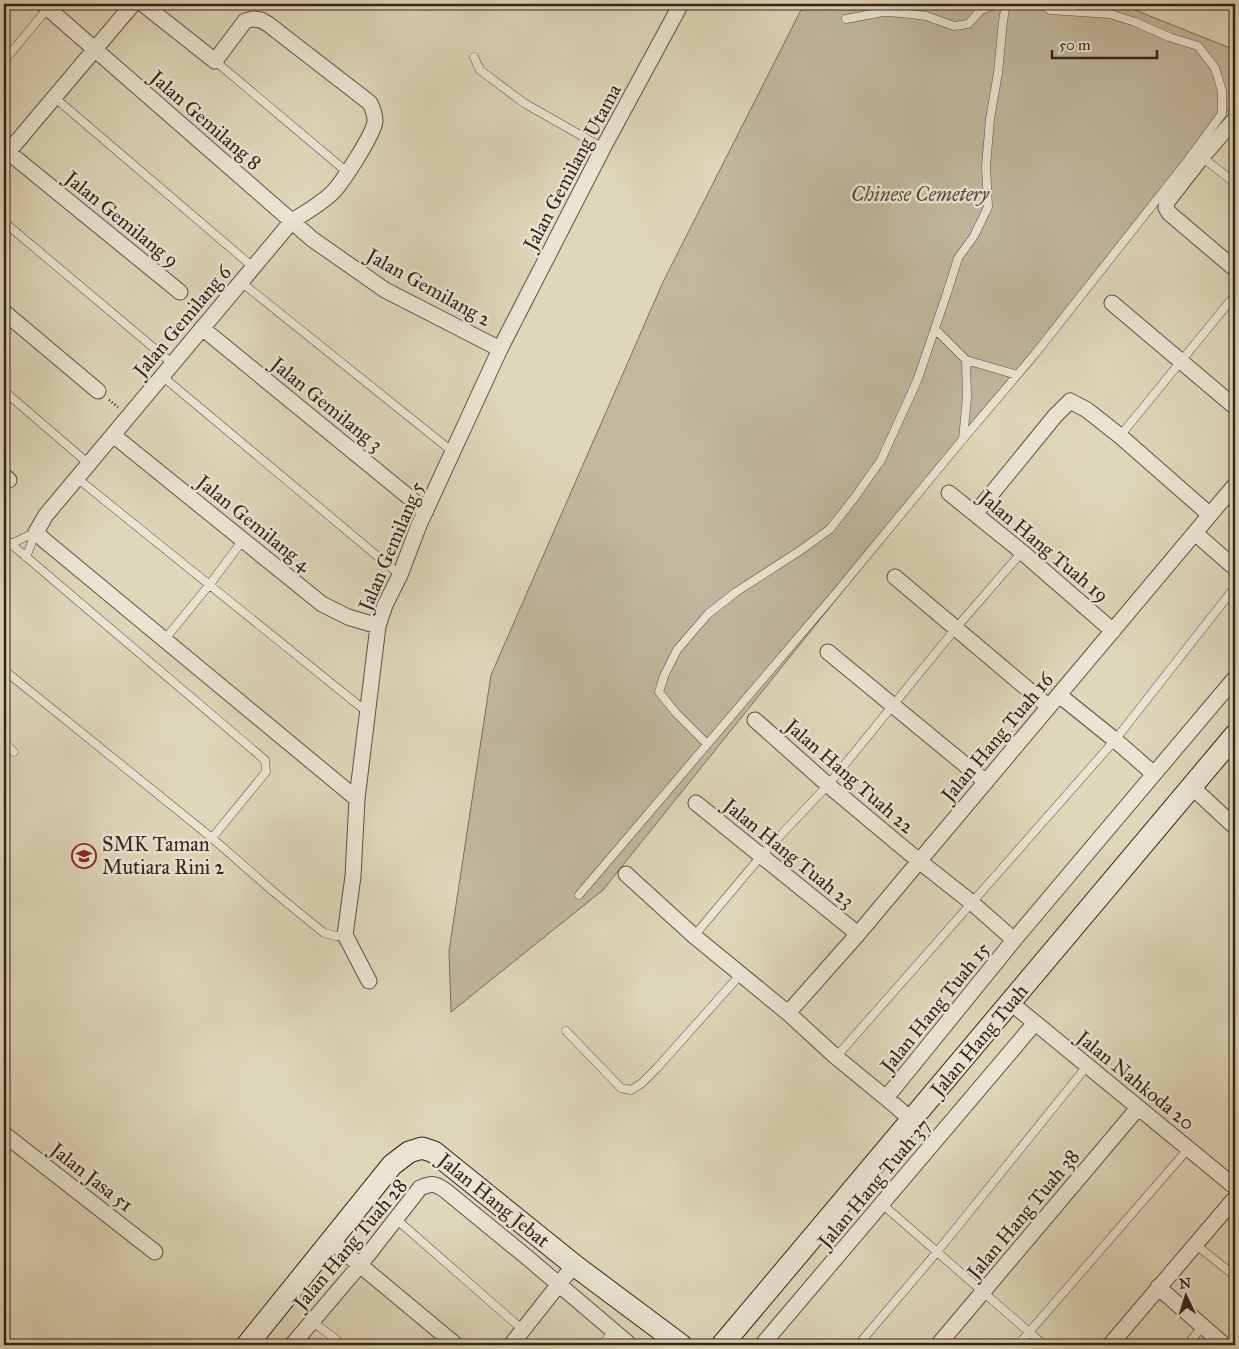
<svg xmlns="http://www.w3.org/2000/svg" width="1239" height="1349" font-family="'IM FELL Great Primer',serif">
<rect width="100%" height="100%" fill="#dfd7ba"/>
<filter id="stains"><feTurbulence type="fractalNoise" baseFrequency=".004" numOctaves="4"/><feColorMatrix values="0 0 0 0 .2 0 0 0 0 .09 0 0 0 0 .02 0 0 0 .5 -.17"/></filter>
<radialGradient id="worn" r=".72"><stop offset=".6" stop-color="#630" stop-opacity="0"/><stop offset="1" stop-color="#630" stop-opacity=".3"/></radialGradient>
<path fill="#c2b89f" stroke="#7c6e5d" d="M 804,4 L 1120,4 L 1235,50 L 1235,100 L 1227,112 L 603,890 L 451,1012 L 449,951 L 491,675 L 663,282 Z"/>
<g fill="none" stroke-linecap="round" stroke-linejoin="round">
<defs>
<path id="lane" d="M 846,19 L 883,12 L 902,13 L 926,16 L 954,26 L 968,24 L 981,10 L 996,4
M 474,57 L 480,70 L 524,103 L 603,148
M 4,61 L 48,8
M 215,61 L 347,172
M 54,97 L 253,267
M 1202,157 L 1235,183
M 4,222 L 173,364
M 241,282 L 453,452
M 935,329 L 966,360 L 1017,375
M 162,376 L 400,575
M 4,391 L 89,464
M 1120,436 L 1235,295
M 963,439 L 967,397 L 966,360
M 77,478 L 367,712
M 4,538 L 265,760 L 266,772 L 212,838
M 11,544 L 36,532 L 26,557
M 165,639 L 210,584 L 243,540
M 4,670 L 212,838 L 275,893 L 324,933 L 336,936 L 345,935
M 4,743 L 14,752
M 707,744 L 676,713 L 659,692 L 664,676 L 677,650 L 708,614 L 736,592 L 801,550 L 830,529 L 855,497 L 881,460 L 917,381 L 947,293 L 958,258 L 974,236 L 988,207 L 986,166 L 990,119 L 998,73 L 1003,21 L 1006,4
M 579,895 L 836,593 L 963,439 L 1035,354 L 1188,160 L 1222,114 L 1222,91 L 1215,68 L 1198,46 L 1169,37 L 1135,22 L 1110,14 L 1050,10 L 1041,4
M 694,936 L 761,856 L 828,785 L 956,628 L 1022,552
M 566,1031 L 621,1088 L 631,1090 L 642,1083 L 657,1068 L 740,975
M 836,1057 L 1115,740 L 1235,587
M 882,1204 L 1044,1345
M 396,1219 L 523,1330
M 1195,1244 L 1235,1276
M 312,1321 L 343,1345
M 602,1345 L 613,1331
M 858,1345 L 937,1252 L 1087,1066
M 1018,1345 L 1188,1149
M 1187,1345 L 1203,1326"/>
<path id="street" d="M 43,4 L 312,239 L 385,290 L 500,349
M 143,4 L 215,61 L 245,21 L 253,19 L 261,20 L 268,24 L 370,103 C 373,109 375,114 375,121 C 374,134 341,185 331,194 C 319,205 305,213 292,221 L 46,515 L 36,532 L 44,540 L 357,799
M 1235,119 L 1202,157 L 1167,202 L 1166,208 L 1169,213 L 1235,269
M 8,152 L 180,292
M 4,157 L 133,4
M 1112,303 L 1235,407
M 4,312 L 98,391
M 202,328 L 426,511
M 113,435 L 322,604 L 348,617 L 378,626
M 4,476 L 9,480
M 949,493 L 1022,552 L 1113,631
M 975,514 L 1055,416 L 1070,401 L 1087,410 L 1120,436 L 1210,515
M 1195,533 L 1235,568
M 895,577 L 1049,707
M 828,652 L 986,782
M 1059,695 L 1115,740 L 1154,774
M 755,720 L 828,785 L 919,861 L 971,902 L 1014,940
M 1192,787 L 1235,827
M 696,803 L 858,934
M 626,874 L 694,936 L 788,1013 L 836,1057 L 886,1098 L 912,1120
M 369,981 L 345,935 L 353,876 L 357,799 L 378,626 L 385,605 L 400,575 L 419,525 L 500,349 L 603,148 L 681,4
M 1011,1003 L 1235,1187
M 788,1013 L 858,934 L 1235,485
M 886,1098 L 1014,940 L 1235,678
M 4,1134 L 155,1252
M 331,1241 L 456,1345
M 1158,1287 L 1224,1345
M 292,1345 L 360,1265 L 420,1188 C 432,1183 435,1183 446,1191 L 529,1259 L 630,1345
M 511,1345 L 574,1265
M 762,1345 L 1035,1023
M 938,1345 L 1138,1108
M 1110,1345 L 1235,1198"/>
<path id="secondary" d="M 247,1345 L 392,1165 L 409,1152 L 422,1148 L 434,1152 L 574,1265 L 681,1345
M 722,1345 L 1235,735"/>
</defs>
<use href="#lane" stroke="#605043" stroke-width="9"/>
<use href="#street" stroke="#605043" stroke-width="17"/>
<use href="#secondary" stroke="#35231b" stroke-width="23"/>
<path stroke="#35231b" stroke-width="2.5" stroke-dasharray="1 2.5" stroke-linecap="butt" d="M 191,301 L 200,308
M 109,400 L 118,407"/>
<use href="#lane" stroke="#eae5d2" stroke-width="8"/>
<use href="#street" stroke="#eae5d2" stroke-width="15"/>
<use href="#secondary" stroke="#eae5d2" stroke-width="21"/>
</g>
<defs>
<symbol id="school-ring" viewBox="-11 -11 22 22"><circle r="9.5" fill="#eae5d2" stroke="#8f2418" stroke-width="1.5"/><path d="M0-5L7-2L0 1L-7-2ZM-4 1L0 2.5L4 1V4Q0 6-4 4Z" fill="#8f2418"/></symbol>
</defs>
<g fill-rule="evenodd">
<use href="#school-ring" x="70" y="842" width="28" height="28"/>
</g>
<g text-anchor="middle" stroke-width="5" stroke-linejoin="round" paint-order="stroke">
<g font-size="20" fill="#35231b" stroke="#eae5d2">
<text transform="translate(206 120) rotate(41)" y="7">Jalan Gemilang 8</text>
<text transform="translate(572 167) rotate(-62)" y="7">Jalan Gemilang Utama</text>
<text transform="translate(122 219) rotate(39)" y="7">Jalan Gemilang 9</text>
<text transform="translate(429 287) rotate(29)" y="7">Jalan Gemilang 2</text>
<text transform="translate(182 321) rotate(-50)" y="7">Jalan Gemilang 6</text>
<text transform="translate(327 404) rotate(39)" y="7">Jalan Gemilang 3</text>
<text transform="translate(254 523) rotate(39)" y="7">Jalan Gemilang 4</text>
<text transform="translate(391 546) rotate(-67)" y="7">Jalan Gemilang 5</text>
<text transform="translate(1044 546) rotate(40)" y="7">Jalan Hang Tuah 19</text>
<text transform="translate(997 737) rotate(-50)" y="7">Jalan Hang Tuah 16</text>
<text transform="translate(850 776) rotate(41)" y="7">Jalan Hang Tuah 22</text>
<text transform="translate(789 853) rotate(39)" y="7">Jalan Hang Tuah 23</text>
<text transform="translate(935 1007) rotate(-51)" y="7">Jalan Hang Tuah 15</text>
<text transform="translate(979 1040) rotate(-50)" y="7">Jalan Hang Tuah</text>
<text transform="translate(1136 1080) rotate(39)" y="7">Jalan Nahkoda 20</text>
<text transform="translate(92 1177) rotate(38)" y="7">Jalan Jasa 51</text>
<text transform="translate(874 1183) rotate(-50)" y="7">Jalan Hang Tuah 37</text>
<text transform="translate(494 1200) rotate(39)" y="7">Jalan Hang Jebat</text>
<text transform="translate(1023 1214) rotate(-50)" y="7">Jalan Hang Tuah 38</text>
<text transform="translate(350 1244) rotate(-50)" y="7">Jalan Hang Tuah 28</text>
</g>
<g font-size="20" font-style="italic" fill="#58483c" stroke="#eae5d2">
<text x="920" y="201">Chinese Cemetery</text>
</g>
<g font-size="20" fill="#35231b" stroke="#eae5d2" text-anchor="start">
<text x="102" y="851">SMK Taman<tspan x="102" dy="23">Mutiara Rini 2</tspan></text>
</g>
</g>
<rect width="1239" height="1349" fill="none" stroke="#dfd7ba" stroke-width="20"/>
<rect x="5" y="5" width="1229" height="1339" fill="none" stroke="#35231b" stroke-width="2.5"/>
<rect x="10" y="10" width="1219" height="1329" fill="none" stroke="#35231b"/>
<g transform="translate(1186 1296) rotate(356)" stroke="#eae5d2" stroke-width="4" paint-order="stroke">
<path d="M0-4L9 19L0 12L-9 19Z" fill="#35231b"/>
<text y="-8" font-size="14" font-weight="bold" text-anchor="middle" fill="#35231b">N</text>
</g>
<path d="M1052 50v8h105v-8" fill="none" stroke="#35231b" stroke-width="2.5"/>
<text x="1059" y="50" font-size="15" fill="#35231b" stroke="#eae5d2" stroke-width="4" paint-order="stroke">50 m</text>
<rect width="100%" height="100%" filter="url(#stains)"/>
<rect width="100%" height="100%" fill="url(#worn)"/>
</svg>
